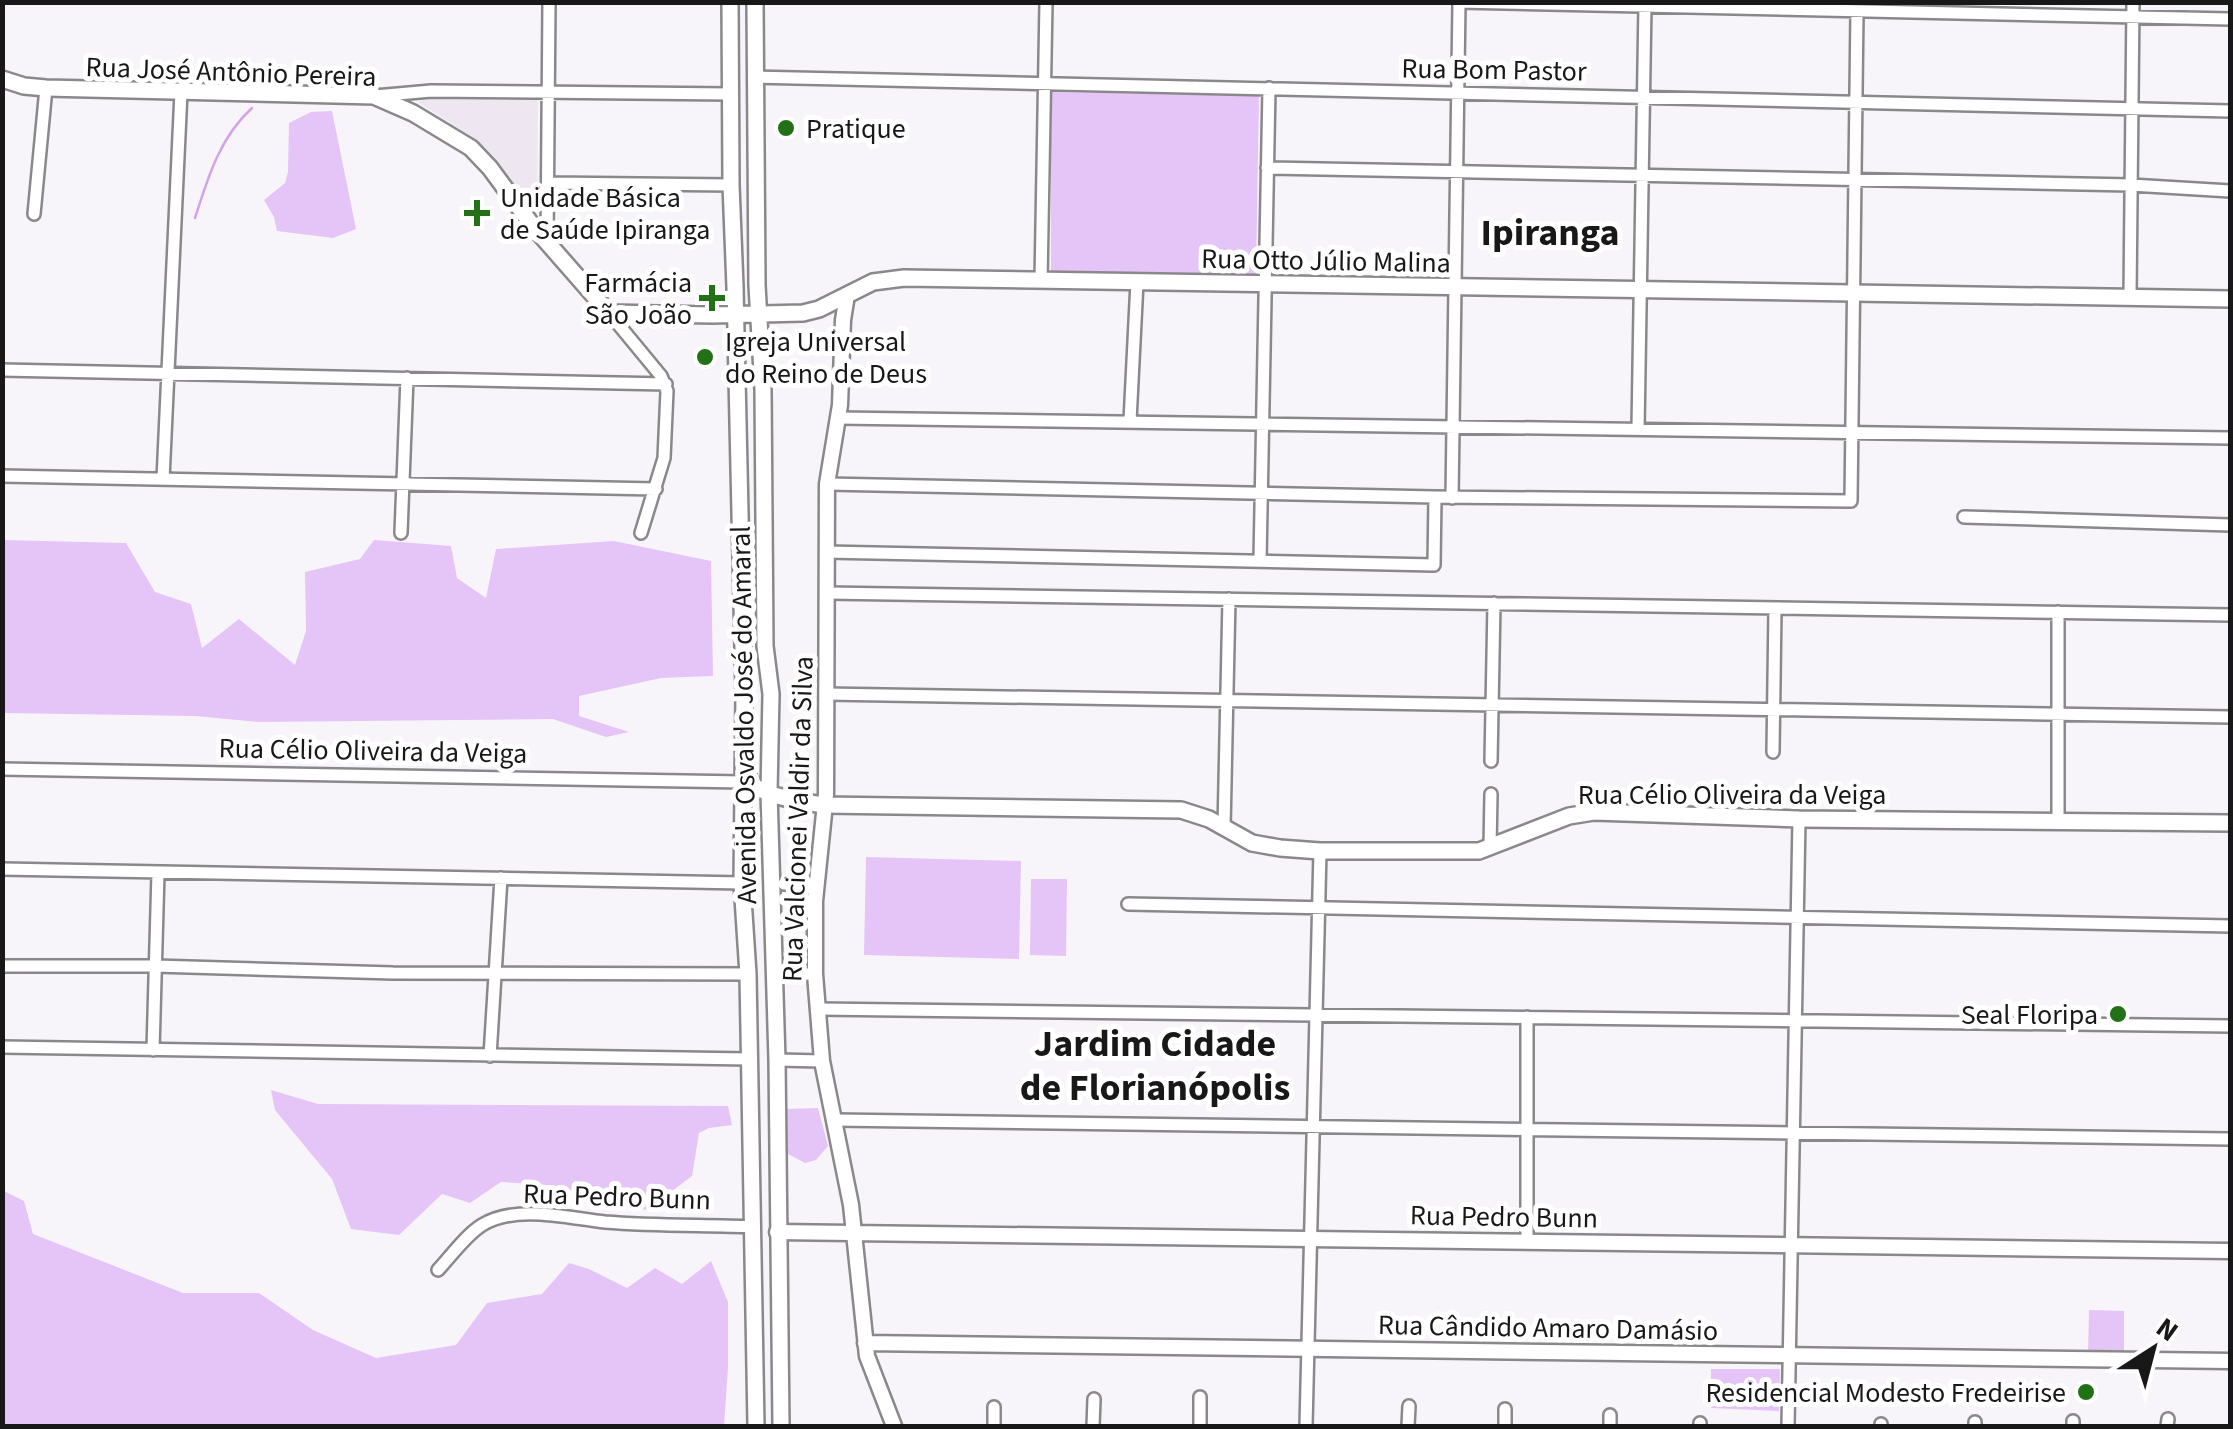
<svg xmlns="http://www.w3.org/2000/svg" width="2233" height="1429" font-family="'Source Sans 3',sans-serif">
<rect width="100%" height="100%" fill="#f8f5fa"/>
<path fill="#eee7f2" d="M 420,98 L 538,100 L 537,208 L 530,212 L 495,162 L 472,137 L 419,103 Z"/>
<path fill="#e5c4f7" d="M 1051,92 L 1259,96 L 1256,276 L 1051,272 Z
M 332,111 L 356,229 L 333,238 L 277,231 L 274,217 L 264,200 L 285,183 L 288,172 L 289,123 L 311,112 Z
M 3,540 L 126,543 L 155,592 L 191,604 L 202,648 L 239,619 L 295,665 L 306,631 L 305,572 L 360,559 L 374,540 L 451,546 L 457,578 L 486,598 L 496,549 L 614,541 L 711,561 L 713,676 L 661,678 L 579,696 L 579,716 L 629,732 L 606,737 L 553,719 L 259,722 L 195,716 L 3,713 Z
M 866,857 L 1021,861 L 1019,959 L 864,955 Z
M 1031,879 L 1067,879 L 1066,956 L 1030,955 Z
M 271,1090 L 318,1104 L 728,1106 L 732,1125 L 709,1128 L 699,1133 L 692,1176 L 647,1210 L 580,1195 L 562,1186 L 501,1182 L 470,1203 L 442,1194 L 399,1235 L 351,1229 L 332,1179 L 275,1110 Z
M 818,1108 L 828,1146 L 816,1160 L 805,1163 L 788,1154 L 784,1109 Z
M 4,1191 L 24,1201 L 33,1234 L 183,1293 L 259,1293 L 313,1330 L 376,1358 L 456,1345 L 487,1303 L 542,1294 L 569,1263 L 589,1269 L 627,1288 L 655,1268 L 682,1284 L 711,1261 L 728,1302 L 728,1367 L 724,1426 L 3,1426 Z
M 2089,1310 L 2124,1311 L 2124,1356 L 2088,1356 Z
M 1711,1369 L 1780,1369 L 1779,1411 L 1711,1408 Z"/>
<g fill="none" stroke-linecap="round" stroke-linejoin="round">
<path stroke="#d1a4e8" stroke-width="2.5" d="M 195,218 C 208,177 220,137 252,108"/>
<defs>
<path id="minor" d="M 1459,2 L 2230,19
M 756,77 L 2230,111
M 375,96 L 431,91 L 731,94
M 1267,168 L 2131,185 L 2230,191
M 548,183 L 731,185
M 34,214 L 46,88
M 547,243 L 549,2
M 1041,281 L 1046,2
M 2130,297 L 2133,2
M 609,313 L 661,376 L 667,391 L 664,458 L 641,533
M 2,370 L 666,384
M 838,418 L 2230,438
M 1130,421 L 1137,282
M 1638,429 L 1645,4
M 2,476 L 656,489
M 163,479 L 181,92
M 827,484 L 1435,497 L 1851,501 L 1857,11
M 1452,498 L 1459,2
M 1964,517 L 2230,525
M 401,533 L 407,378
M 826,552 L 1434,565 L 1435,497
M 1260,561 L 1269,88
M 827,593 L 2230,615
M 2058,612 L 2058,822
M 826,694 L 2230,717
M 1773,752 L 1775,608
M 1491,761 L 1494,603
M 2,769 L 743,782
M 1224,828 L 1229,599
M 1490,848 L 1491,794
M 2,869 L 742,883
M 784,884 L 817,884
M 1128,904 L 2230,926
M 2,966 L 155,966 L 393,973 L 748,974
M 787,974 L 815,974
M 818,1009 L 2230,1026
M 2,1047 L 749,1059
M 153,1050 L 158,873
M 490,1056 L 501,878
M 777,1060 L 822,1061
M 835,1120 L 2230,1139
M 1527,1242 L 1527,1017
M 438,1270 C 451,1256 466,1235 482,1225 C 516,1204 568,1218 605,1222 C 654,1226 704,1225 753,1227
M 994,1426 L 994,1407
M 1093,1426 L 1094,1399
M 1200,1426 L 1200,1397
M 1306,1426 L 1320,851
M 1408,1426 L 1409,1406
M 1505,1426 L 1505,1409
M 1610,1426 L 1610,1415
M 1700,1426 L 1700,1423
M 1788,1426 L 1799,819
M 1881,1426 L 1881,1424
M 1975,1426 L 1975,1422
M 2073,1426 L 2073,1421
M 2167,1426 L 2168,1419"/>
<path id="tertiary" d="M 847,295 L 843,320 L 840,405 L 827,484 L 826,794 L 815,901 L 815,974 L 822,1061 L 851,1205 L 867,1356 L 894,1426
M 777,1232 L 2230,1251
M 865,1343 L 2230,1361"/>
<path id="secondary" d="M 730,2 L 731,185 L 735,287 L 744,694 L 742,883 L 748,974 L 756,1426
M 755,2 L 757,285 L 763,390 L 765,646 L 771,694 L 769,793 L 777,1060 L 781,1426
M 2,79 L 24,86 L 46,88 L 374,96 L 413,113 L 471,148 L 490,168 L 532,225 L 609,313 L 712,315 L 803,313 L 819,309 L 873,282 L 904,278 L 2230,299
M 743,747 C 747,757 746,769 749,779 C 756,796 806,802 823,805 L 1181,810 L 1209,819 L 1252,843 L 1280,848 L 1320,851 L 1479,851 L 1569,816 L 1594,812 L 1799,819 L 2230,823"/>
</defs>
<use href="#minor" stroke="#8b888c" stroke-width="16"/>
<use href="#tertiary" stroke="#8b888c" stroke-width="19"/>
<use href="#secondary" stroke="#8b888c" stroke-width="20"/>
<use href="#minor" stroke="#fff" stroke-width="11"/>
<use href="#tertiary" stroke="#fff" stroke-width="14"/>
<use href="#secondary" stroke="#fff" stroke-width="15"/>
</g>
<g fill="#227117" stroke="#fff" stroke-width="4">
<circle cx="786" cy="128" r="10"/>
<path d="M472 198h10v10h10v10h-10v10h-10v-10h-10v-10h10z"/>
<path d="M707 283h10v10h10v10h-10v10h-10v-10h-10v-10h10z"/>
<circle cx="705" cy="357" r="10"/>
<circle cx="2118" cy="1014" r="10"/>
<circle cx="2086" cy="1392" r="10"/>
</g>
<g text-anchor="middle" stroke-width="10" stroke-linejoin="round" paint-order="stroke">
<g font-size="28" fill="#191819" stroke="#fff">
<text transform="translate(1494 69) rotate(1)" y="10">Rua Bom Pastor</text>
<text transform="translate(231 71) rotate(2)" y="10">Rua José Antônio Pereira</text>
<text transform="translate(1326 260) rotate(1)" y="10">Rua Otto Júlio Malina</text>
<text transform="translate(743 715) rotate(-91)" y="10">Avenida Osvaldo José do Amaral</text>
<text transform="translate(373 750) rotate(1)" y="10">Rua Célio Oliveira da Veiga</text>
<text x="1732" y="804">Rua Célio Oliveira da Veiga</text>
<text transform="translate(797 819) rotate(-88)" y="10">Rua Valcionei Valdir da Silva</text>
<text transform="translate(617 1196) rotate(2)" y="10">Rua Pedro Bunn</text>
<text transform="translate(1504 1216) rotate(1)" y="10">Rua Pedro Bunn</text>
<text transform="translate(1548 1327) rotate(1)" y="10">Rua Cândido Amaro Damásio</text>
</g>
<g font-size="28" fill="#191819" stroke="#fff" text-anchor="start">
<text x="806" y="138">Pratique</text>
<text x="500" y="207">Unidade Básica<tspan x="500" dy="32">de Saúde Ipiranga</tspan></text>
<text x="692" y="292" text-anchor="end">Farmácia<tspan x="692" dy="32">São João</tspan></text>
<text x="725" y="351">Igreja Universal<tspan x="725" dy="32">do Reino de Deus</tspan></text>
<text x="2098" y="1024" text-anchor="end">Seal Floripa</text>
<text x="2066" y="1402" text-anchor="end">Residencial Modesto Fredeirise</text>
</g>
<g font-size="38" font-weight="bold" fill="#191819" stroke="#fff">
<text x="1550" y="245">Ipiranga</text>
<text x="1155" y="1056">Jardim Cidade<tspan x="1155" dy="44">de Florianópolis</tspan></text>
</g>
</g>
<rect width="2233" height="1429" fill="none" stroke="#191819" stroke-width="10"/>
<g transform="translate(2153 1349) rotate(36)" stroke="#ffffff" stroke-width="8" paint-order="stroke">
<path d="M0-8L18 38L0 25L-18 38Z" fill="#191819"/>
<text y="-15" font-size="28" font-weight="bold" text-anchor="middle" fill="#191819">N</text>
</g>
</svg>
